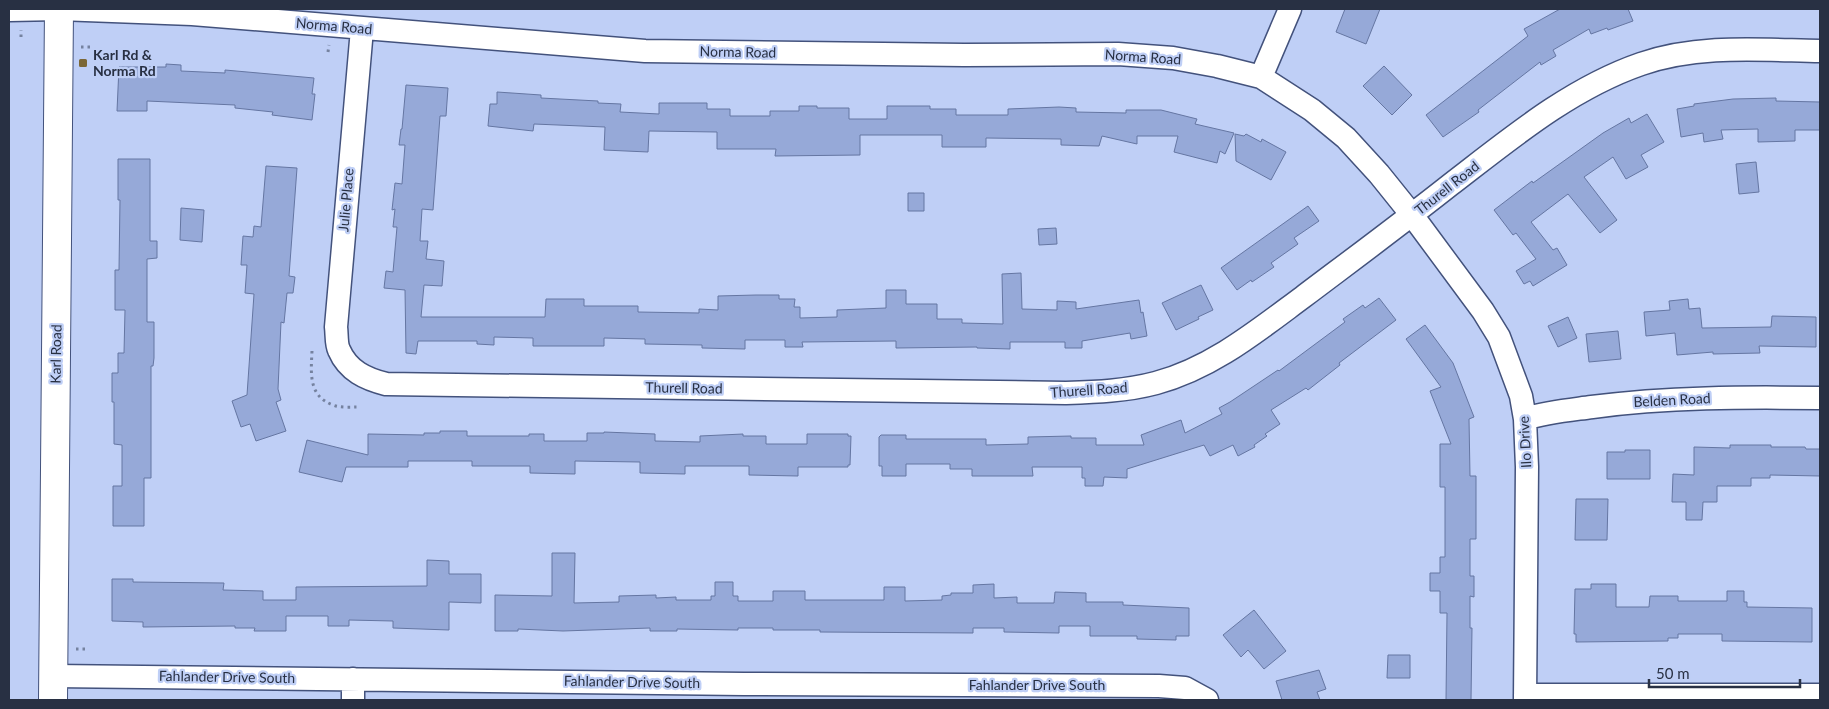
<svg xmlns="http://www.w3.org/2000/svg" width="1829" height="709" font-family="Lato,sans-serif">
<rect width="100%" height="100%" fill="#bfcff6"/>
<path fill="#96a9d8" stroke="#6576a2" d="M 1345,9 L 1380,9 L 1366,44 L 1336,32 Z
M 1560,9 L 1628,9 L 1633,21 L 1608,30 L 1607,28 L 1591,34 L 1589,29 L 1553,50 L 1556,56 L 1541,65 L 1540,62 L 1478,110 L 1479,112 L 1443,137 L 1426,115 L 1528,36 L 1524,29 Z
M 166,64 L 181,65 L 181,71 L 225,73 L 225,70 L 314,78 L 312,94 L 315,94 L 312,120 L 272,115 L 273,112 L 235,108 L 235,105 L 147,101 L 147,111 L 117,111 L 119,67 L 166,67 Z
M 1384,66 L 1412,95 L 1392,115 L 1363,86 Z
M 406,85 L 448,88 L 446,116 L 440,116 L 433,210 L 422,209 L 420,241 L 428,241 L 426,259 L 444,261 L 442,286 L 424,285 L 421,317 L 545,317 L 546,299 L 584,299 L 584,306 L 638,306 L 638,312 L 699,313 L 699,309 L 718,310 L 718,296 L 756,295 L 779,295 L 779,299 L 795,299 L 794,307 L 800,307 L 800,318 L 837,317 L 837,310 L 886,308 L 886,290 L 906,290 L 906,304 L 937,304 L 937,319 L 962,319 L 962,323 L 1003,324 L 1002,274 L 1021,273 L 1022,309 L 1057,310 L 1057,301 L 1076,302 L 1076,309 L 1139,300 L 1141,313 L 1143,312 L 1147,336 L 1131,339 L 1130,333 L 1082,341 L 1082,348 L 1065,348 L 1065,342 L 1010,342 L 1010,349 L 977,348 L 977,347 L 896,348 L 896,341 L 802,342 L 803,347 L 785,347 L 785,340 L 745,340 L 745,349 L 702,348 L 702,345 L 645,344 L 645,339 L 604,338 L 604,346 L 533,346 L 533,338 L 494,337 L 494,345 L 477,344 L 477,341 L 418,341 L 416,354 L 406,353 L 405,290 L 384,288 L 386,271 L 393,272 L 397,227 L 393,227 L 395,209 L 392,210 L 395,183 L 402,184 L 405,145 L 399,145 L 401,129 L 402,129 Z
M 497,92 L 541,95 L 541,98 L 598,101 L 598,103 L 621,104 L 620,112 L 659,114 L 659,103 L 707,103 L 707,109 L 730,109 L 730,116 L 770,116 L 770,111 L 799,111 L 799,106 L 817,106 L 817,108 L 849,108 L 849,119 L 887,119 L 887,106 L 930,106 L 930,109 L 956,109 L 956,115 L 1008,115 L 1008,109 L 1059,107 L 1076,108 L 1076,112 L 1126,113 L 1126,110 L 1161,110 L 1197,119 L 1195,124 L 1234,133 L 1225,154 L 1220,151 L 1217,163 L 1174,152 L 1178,136 L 1137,136 L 1137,144 L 1102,136 L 1099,146 L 1061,145 L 1061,139 L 986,138 L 986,147 L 942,147 L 942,135 L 860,135 L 860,155 L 775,156 L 776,149 L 717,149 L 717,132 L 649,131 L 648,152 L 604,150 L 605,127 L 534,124 L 533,131 L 488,126 L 490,104 L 497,104 Z
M 1776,98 L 1776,101 L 1820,102 L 1820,130 L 1795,130 L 1795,141 L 1758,142 L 1758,129 L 1721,130 L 1723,139 L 1704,142 L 1703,133 L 1681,137 L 1677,109 L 1694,106 L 1694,104 L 1733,99 Z
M 1647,114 L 1664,142 L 1641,155 L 1648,167 L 1626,179 L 1613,157 L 1584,177 L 1617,220 L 1600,233 L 1568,194 L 1531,222 L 1553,250 L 1557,248 L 1567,265 L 1533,286 L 1530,281 L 1524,284 L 1516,271 L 1536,259 L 1516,233 L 1513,235 L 1494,210 L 1532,181 L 1533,183 L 1603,133 L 1629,118 L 1631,123 Z
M 1235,134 L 1244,136 L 1246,134 L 1261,142 L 1262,139 L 1286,152 L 1271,180 L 1236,161 Z
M 118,159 L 150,159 L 150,241 L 157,241 L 157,258 L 147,259 L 147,322 L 154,322 L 154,358 L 153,366 L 151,366 L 151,478 L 144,478 L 144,526 L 113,526 L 113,486 L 122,486 L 122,445 L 114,444 L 114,402 L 112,402 L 112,373 L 118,373 L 118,353 L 124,353 L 125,310 L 115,310 L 115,270 L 119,270 L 120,200 L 118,200 Z
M 1756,162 L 1759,192 L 1739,194 L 1736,164 Z
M 266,166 L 297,168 L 289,276 L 295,277 L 293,293 L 287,293 L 284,323 L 281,322 L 278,389 L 281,400 L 276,402 L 286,431 L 256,441 L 250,424 L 241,427 L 232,401 L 247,395 L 254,294 L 245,293 L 247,265 L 241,265 L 243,236 L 253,237 L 254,226 L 261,227 Z
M 908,193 L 924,193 L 924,211 L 908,211 Z
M 1308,206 L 1319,221 L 1294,238 L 1298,244 L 1271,263 L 1274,267 L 1252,282 L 1251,280 L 1237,290 L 1221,268 Z
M 181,208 L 204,210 L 202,242 L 180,240 Z
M 1056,228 L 1057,244 L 1039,245 L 1038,229 Z
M 1201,285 L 1213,310 L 1198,317 L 1199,319 L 1176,330 L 1162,303 Z
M 1379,298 L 1396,320 L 1339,363 L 1340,365 L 1308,390 L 1306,388 L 1271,410 L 1280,424 L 1265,434 L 1267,436 L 1254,445 L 1255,447 L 1238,456 L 1233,445 L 1210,456 L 1204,445 L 1127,469 L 1127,478 L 1104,477 L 1103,486 L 1085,486 L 1085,478 L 1082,478 L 1082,467 L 1032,467 L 1033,476 L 972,476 L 972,469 L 950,469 L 950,464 L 906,464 L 906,476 L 882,476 L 882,466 L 879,466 L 879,437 L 881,435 L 906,435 L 906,439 L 986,439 L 986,445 L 1028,444 L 1028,437 L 1071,436 L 1071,438 L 1096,438 L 1096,445 L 1144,445 L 1141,435 L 1181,420 L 1185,433 L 1222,414 L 1219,408 L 1230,402 L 1278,370 L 1279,371 L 1345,322 L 1343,319 L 1363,305 L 1365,308 Z
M 1688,299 L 1689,309 L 1700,308 L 1702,328 L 1771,327 L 1772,316 L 1816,317 L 1816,347 L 1759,346 L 1760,353 L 1713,354 L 1713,352 L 1677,355 L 1675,333 L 1646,336 L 1644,312 L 1670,310 L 1669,301 Z
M 1568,317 L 1577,338 L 1558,347 L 1548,326 Z
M 1425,325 L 1453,363 L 1474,417 L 1469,419 L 1470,476 L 1476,476 L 1476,539 L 1470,539 L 1470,576 L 1474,576 L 1474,597 L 1470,596 L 1470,628 L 1472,628 L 1471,700 L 1446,700 L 1447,613 L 1440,613 L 1440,591 L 1430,591 L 1430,573 L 1440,573 L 1440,557 L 1445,557 L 1445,487 L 1440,487 L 1440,444 L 1451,444 L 1430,391 L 1441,387 L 1406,339 Z
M 1618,331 L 1621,359 L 1589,362 L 1586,334 Z
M 440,431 L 467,431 L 467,436 L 529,436 L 529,434 L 544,434 L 544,441 L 587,441 L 587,433 L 604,433 L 604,432 L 655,434 L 655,441 L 700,442 L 700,436 L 743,434 L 743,436 L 766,436 L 766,444 L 807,444 L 807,434 L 848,434 L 848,436 L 851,436 L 850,465 L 848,465 L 848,467 L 798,467 L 798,476 L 749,475 L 749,466 L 685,466 L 685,474 L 640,473 L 640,462 L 575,461 L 575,474 L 530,473 L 530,466 L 472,466 L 472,461 L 408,461 L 408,467 L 346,467 L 342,482 L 299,472 L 307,440 L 368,455 L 368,434 L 424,435 L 424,433 L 440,433 Z
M 1730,445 L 1771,445 L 1771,447 L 1805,447 L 1806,449 L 1820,449 L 1820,476 L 1770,475 L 1770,478 L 1751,478 L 1751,486 L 1717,486 L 1717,502 L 1703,502 L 1702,520 L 1686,520 L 1686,502 L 1672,502 L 1673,474 L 1694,475 L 1694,447 L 1730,448 Z
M 1625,450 L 1650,450 L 1650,479 L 1607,479 L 1607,452 L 1625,452 Z
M 1576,499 L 1608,499 L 1607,540 L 1575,540 Z
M 552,553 L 575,553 L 574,603 L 619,602 L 619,596 L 656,595 L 656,598 L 676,597 L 676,600 L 711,600 L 711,596 L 715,596 L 715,582 L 733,582 L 733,596 L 738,596 L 738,601 L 773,601 L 773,591 L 805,591 L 805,600 L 884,600 L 884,587 L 905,587 L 905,601 L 942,600 L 942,596 L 951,595 L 951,593 L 973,593 L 973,585 L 994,584 L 994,598 L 1017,597 L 1017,603 L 1054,603 L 1055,592 L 1086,593 L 1086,602 L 1123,602 L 1123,605 L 1189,608 L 1189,636 L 1176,636 L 1176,640 L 1137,639 L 1137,636 L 1090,636 L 1090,626 L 1059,626 L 1059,633 L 1004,632 L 1004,628 L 973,628 L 973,633 L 820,632 L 820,630 L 773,630 L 773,628 L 738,628 L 738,630 L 677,629 L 677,631 L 650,631 L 650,628 L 563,631 L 518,629 L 518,631 L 495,631 L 495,595 L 552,596 Z
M 427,560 L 449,561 L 449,574 L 481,574 L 481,603 L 449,602 L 449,630 L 393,628 L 393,621 L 349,620 L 349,626 L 328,626 L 328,616 L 286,616 L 286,631 L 254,631 L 255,628 L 235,628 L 235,626 L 143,627 L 143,622 L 112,621 L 112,579 L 133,579 L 133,582 L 224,583 L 223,590 L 263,591 L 263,600 L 296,600 L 296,587 L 427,586 Z
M 1591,584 L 1616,584 L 1616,607 L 1649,607 L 1650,596 L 1678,596 L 1678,601 L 1727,601 L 1727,591 L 1744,591 L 1744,602 L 1747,602 L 1747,607 L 1812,608 L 1812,642 L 1722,641 L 1722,634 L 1678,634 L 1678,638 L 1668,638 L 1668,641 L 1576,642 L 1576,634 L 1574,634 L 1575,589 L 1591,589 Z
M 1254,610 L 1286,651 L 1264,669 L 1248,650 L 1241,657 L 1223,635 Z
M 1388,655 L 1410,655 L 1410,678 L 1387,678 Z
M 1319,670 L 1326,689 L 1317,692 L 1320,700 L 1282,700 L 1276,681 Z"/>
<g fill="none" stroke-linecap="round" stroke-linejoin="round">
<defs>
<path id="minor" d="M 9,10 L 59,9 L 192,14 L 645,51 L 964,55 L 1118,54 L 1173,58 L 1217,66 L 1261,77 L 1312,110 L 1346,138 L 1379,174 L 1412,215 L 1483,311 L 1499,337 L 1521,396 L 1525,419 L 1527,467 L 1525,700
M 362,29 L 336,327 C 337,334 336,344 339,350 C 348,371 366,379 386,384 L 1066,393 C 1096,392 1126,391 1156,383 C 1212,368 1257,331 1303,297 C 1352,260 1402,223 1450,185 C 1510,139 1569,89 1641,64 C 1698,44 1761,50 1820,51
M 1261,77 L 1290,9
M 1525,419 C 1546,412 1570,410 1592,407 C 1668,397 1744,397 1820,398
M 53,676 L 744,684 L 1159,686 L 1185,688 L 1207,700
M 1525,695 L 1820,695
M 353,700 L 353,679"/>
<path id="secondary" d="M 53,700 L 59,9"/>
</defs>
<use href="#minor" stroke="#43527c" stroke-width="25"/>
<use href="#secondary" stroke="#43527c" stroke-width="30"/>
<path stroke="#75829f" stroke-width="3" stroke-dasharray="2.5 4" stroke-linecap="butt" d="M 21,37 L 21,30
M 81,47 L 94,47
M 328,52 L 329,45
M 312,351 C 311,373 308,396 333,405 C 340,408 350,407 357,407
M 76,649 L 87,649"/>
<use href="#minor" stroke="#fff" stroke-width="22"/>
<use href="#secondary" stroke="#fff" stroke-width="28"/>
</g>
<rect fill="#7b6736" stroke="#bfcff6" stroke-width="2" x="78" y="58" width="10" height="10" rx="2.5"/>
<g text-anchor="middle" stroke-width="4.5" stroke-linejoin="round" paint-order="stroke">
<g font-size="14" fill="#283043" stroke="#bfcff6">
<text transform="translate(334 26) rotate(5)" y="5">Norma Road</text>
<text transform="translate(738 52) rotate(1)" y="5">Norma Road</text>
<text transform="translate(1143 57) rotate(4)" y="5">Norma Road</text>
<text transform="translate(1447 188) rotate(-38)" y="5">Thurell Road</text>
<text transform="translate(346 200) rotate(-85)" y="5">Julie Place</text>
<text transform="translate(56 354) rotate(-89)" y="5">Karl Road</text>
<text transform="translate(684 388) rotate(1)" y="5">Thurell Road</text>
<text transform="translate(1089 390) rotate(-4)" y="5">Thurell Road</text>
<text transform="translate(1672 400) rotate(-3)" y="5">Belden Road</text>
<text transform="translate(1525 442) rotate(-93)" y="5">Ilo Drive</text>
<text transform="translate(227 677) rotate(1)" y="5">Fahlander Drive South</text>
<text transform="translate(632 682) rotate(1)" y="5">Fahlander Drive South</text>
<text x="1037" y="690">Fahlander Drive South</text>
</g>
<g font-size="14" font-weight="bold" fill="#283043" stroke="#bfcff6" text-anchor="start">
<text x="93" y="60">Karl Rd &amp;<tspan x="93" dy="16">Norma Rd</tspan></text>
</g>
</g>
<rect width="1829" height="709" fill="none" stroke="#283043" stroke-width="20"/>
<path d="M1649 679v8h151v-8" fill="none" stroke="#283043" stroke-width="2.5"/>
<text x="1656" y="679" font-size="15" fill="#283043" stroke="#bfcff6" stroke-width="4" paint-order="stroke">50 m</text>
</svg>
